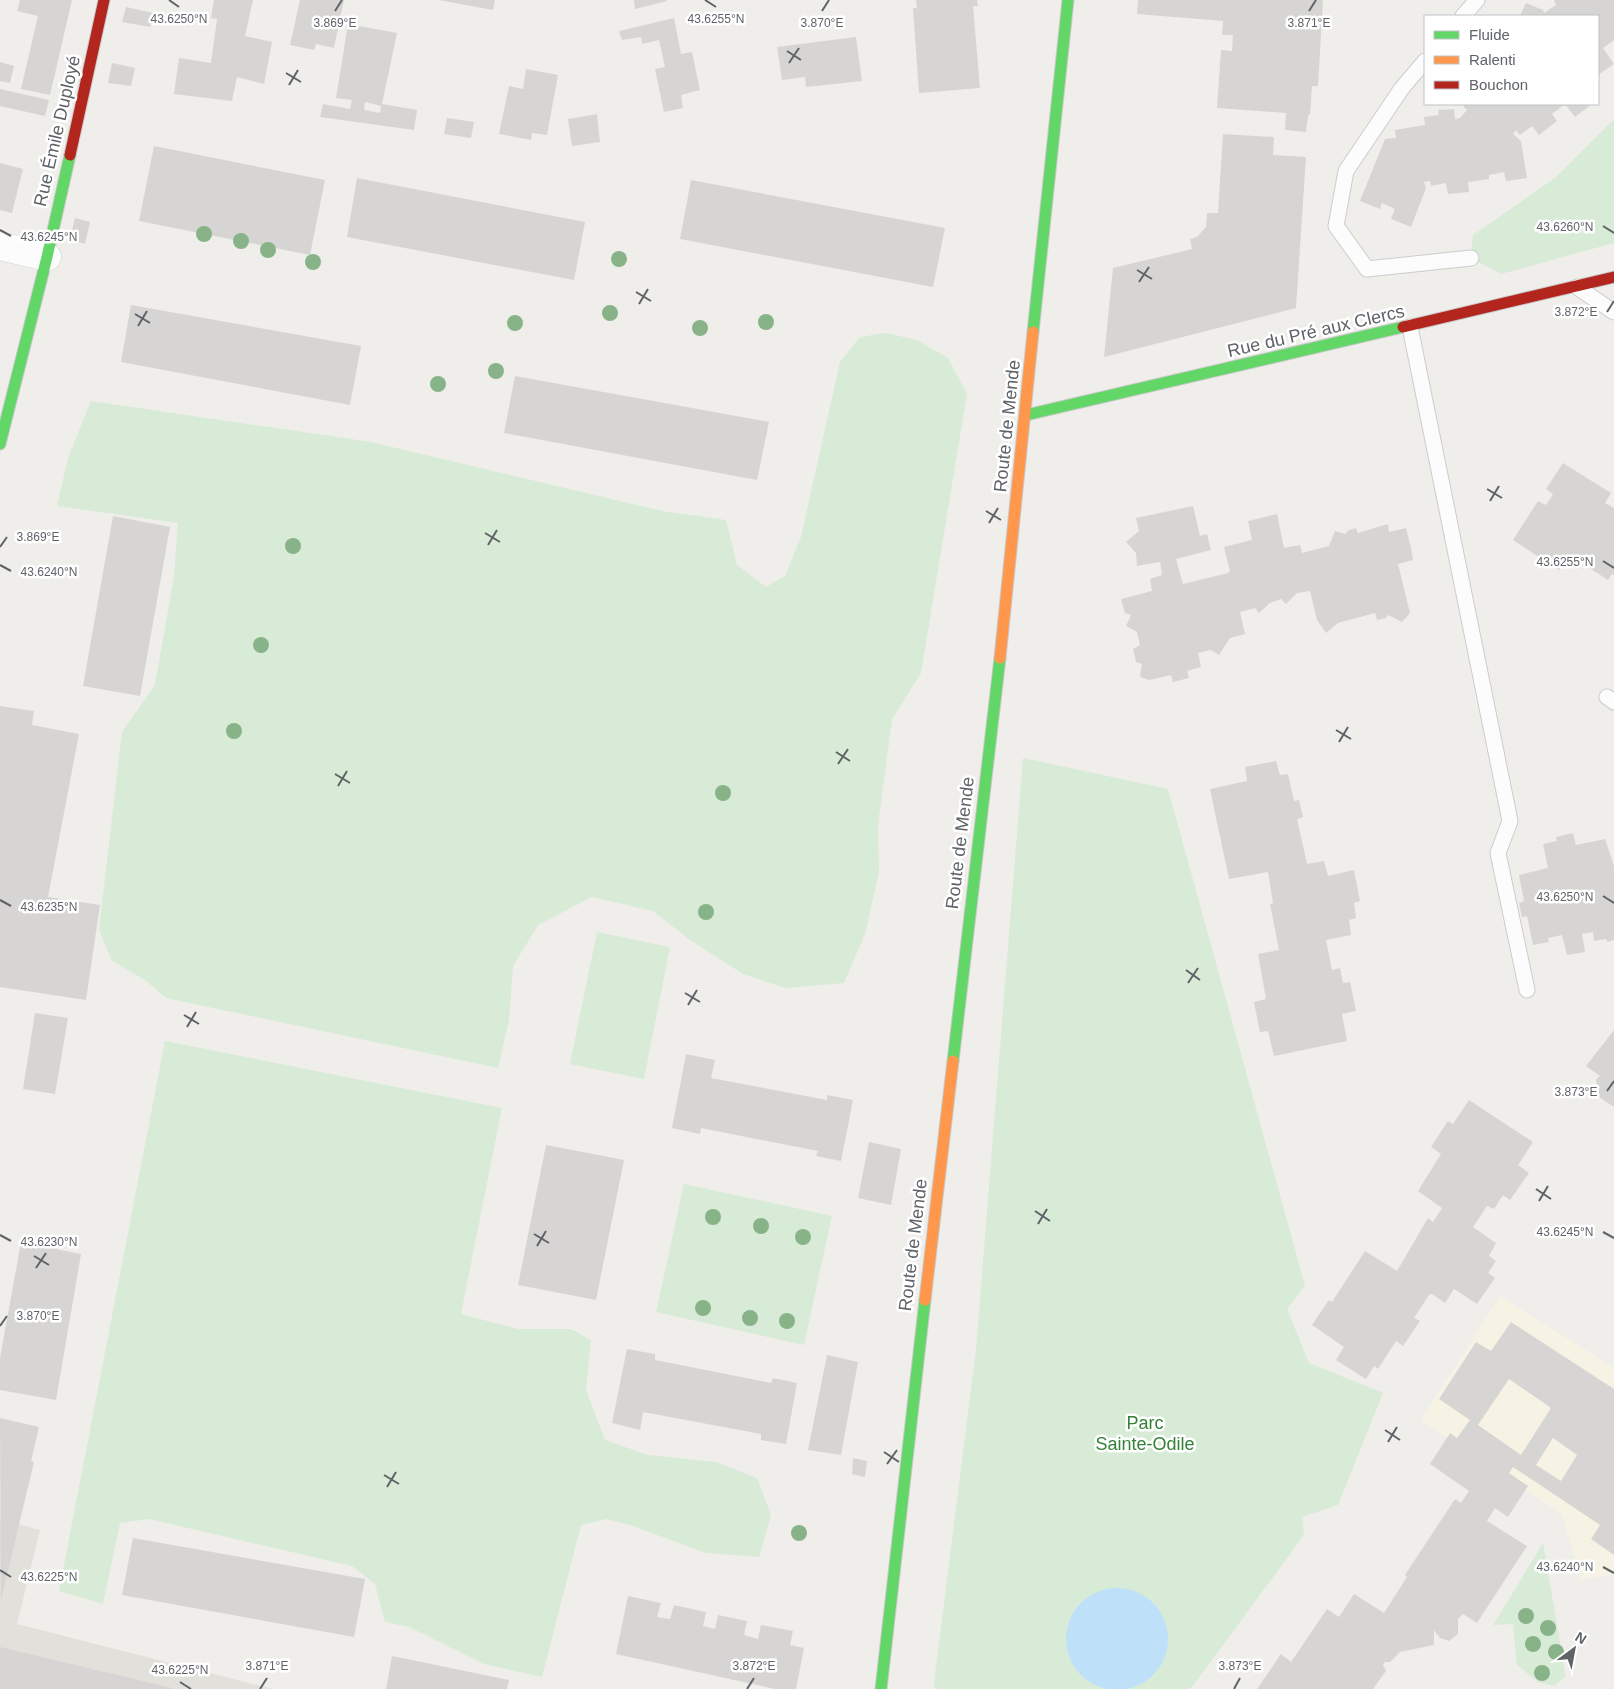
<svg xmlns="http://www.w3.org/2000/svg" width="1614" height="1689" font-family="Helvetica,sans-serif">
<rect width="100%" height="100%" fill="#efeeea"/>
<path fill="#f7f3e4" d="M 1500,1296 L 1614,1368 L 1614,1574 L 1581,1580 L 1562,1514 L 1421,1420 Z"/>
<path fill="#e2e0da" d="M 0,1519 L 40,1530 L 17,1624 L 273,1689 L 0,1689 Z"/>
<path fill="#d8ebd6" d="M 1614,119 L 1614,243 L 1501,274 L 1471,258 L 1473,235 L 1555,178 Z
M 886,333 L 917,340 L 948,358 L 967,394 L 921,673 L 892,720 L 878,825 L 879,872 L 865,934 L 844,983 L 785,988 L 743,974 L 690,940 L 653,911 L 592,897 L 538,925 L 513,966 L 509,1020 L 498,1068 L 166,998 L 145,980 L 112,961 L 99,930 L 122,732 L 155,685 L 174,576 L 178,523 L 57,506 L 68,458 L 91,401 L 371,442 L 662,511 L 726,520 L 737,565 L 766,587 L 785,576 L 801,537 L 840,362 L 860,337 Z
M 1023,758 L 1168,789 L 1305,1286 L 1287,1309 L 1309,1363 L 1383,1393 L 1338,1505 L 1302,1517 L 1304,1535 L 1192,1687 L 1187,1689 L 935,1689 L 934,1682 L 976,1350 Z
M 597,932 L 670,947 L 644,1079 L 570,1064 Z
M 165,1041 L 502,1108 L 461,1314 L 518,1329 L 571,1329 L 591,1340 L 586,1390 L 605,1440 L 648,1455 L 715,1462 L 757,1478 L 771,1515 L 759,1557 L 706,1553 L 630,1525 L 606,1519 L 581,1525 L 542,1677 L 484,1664 L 409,1627 L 385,1622 L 375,1584 L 352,1566 L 149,1519 L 120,1523 L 103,1604 L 59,1591 Z
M 684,1184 L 832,1216 L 804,1345 L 656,1312 Z
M 1543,1543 L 1565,1671 L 1565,1677 L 1554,1686 L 1538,1682 L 1517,1665 L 1513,1624 L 1493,1625 Z"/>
<path fill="#bfe0f9" d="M1066 1639a51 51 0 1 1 102 0a51 51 0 1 1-102 0Z"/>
<path fill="#d6d5d3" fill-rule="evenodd" d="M 20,0 L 72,0 L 50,95 L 21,89 L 38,16 L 17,11 Z
M 214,0 L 253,0 L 245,36 L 272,42 L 264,84 L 237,77 L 232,101 L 174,94 L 179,58 L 211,63 L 217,19 L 211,18 Z
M 300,0 L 344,0 L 334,48 L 316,44 L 314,50 L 290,45 Z
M 439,0 L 495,0 L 493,10 Z
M 634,0 L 667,0 L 667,1 L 635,9 Z
M 916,0 L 977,0 L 978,6 L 973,6 L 980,88 L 919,93 L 913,8 L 917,8 Z
M 1138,0 L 1323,0 L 1318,86 L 1312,86 L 1310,115 L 1308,115 L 1306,132 L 1285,130 L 1286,113 L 1217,108 L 1221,50 L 1232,51 L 1233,35 L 1222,35 L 1223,21 L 1137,14 Z
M 1554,0 L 1614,0 L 1614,40 L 1603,48 L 1614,64 L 1598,75 L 1598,16 L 1520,16 L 1526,3 L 1543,10 L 1544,13 L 1556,5 Z
M 126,7 L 153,13 L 150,27 L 122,22 Z
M 674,18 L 681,54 L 692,52 L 700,90 L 681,95 L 683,108 L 664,112 L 655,69 L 665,67 L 659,40 L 642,44 L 641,37 L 622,40 L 619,31 Z
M 348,24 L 397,33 L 382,104 L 417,110 L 414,130 L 320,117 L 323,104 L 350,109 L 352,100 L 336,98 ZM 365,102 L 381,106 L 380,113 L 364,110 Z
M 856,37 L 862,81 L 806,87 L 805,77 L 782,80 L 777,47 Z
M 0,62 L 14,66 L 10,83 L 0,81 Z
M 112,63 L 135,68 L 131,86 L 108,83 Z
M 526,69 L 558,75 L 547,135 L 532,133 L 531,140 L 499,134 L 509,86 L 523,89 Z
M 0,89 L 49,100 L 45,116 L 0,106 Z
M 1466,104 L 1592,104 L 1575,117 L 1565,104 L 1552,114 L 1557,121 L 1539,135 L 1532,126 L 1520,135 L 1516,130 L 1513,134 L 1521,141 L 1527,178 L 1506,181 L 1504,172 L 1489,175 L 1489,179 L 1468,182 L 1469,192 L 1448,194 L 1446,183 L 1431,186 L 1430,181 L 1424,182 L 1426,188 L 1411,227 L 1391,219 L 1395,209 L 1382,203 L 1380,209 L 1360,201 L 1385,139 L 1396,138 L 1395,130 L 1425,125 L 1424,117 L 1439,115 L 1438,110 L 1454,109 L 1455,119 L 1460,118 L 1467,110 L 1463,106 Z
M 597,114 L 600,142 L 572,146 L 568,119 Z
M 447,118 L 474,122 L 471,138 L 444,134 Z
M 1223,134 L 1274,137 L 1273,155 L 1306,157 L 1296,308 L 1104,357 L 1113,268 L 1192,249 L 1190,239 L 1197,237 L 1206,227 L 1207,213 L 1218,213 Z
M 154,146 L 325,180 L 310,255 L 139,221 Z
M 0,163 L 23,169 L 12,213 L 0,210 Z
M 357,178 L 585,222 L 574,280 L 347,237 Z
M 691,180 L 945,228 L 933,287 L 680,239 Z
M 75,218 L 90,222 L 85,244 L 70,240 Z
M 131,305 L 361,346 L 350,405 L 121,362 Z
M 515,376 L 769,422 L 757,480 L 504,433 Z
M 1563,463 L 1611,493 L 1605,503 L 1614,508 L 1614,575 L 1612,574 L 1608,580 L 1569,555 L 1559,570 L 1513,540 L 1538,501 L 1546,505 L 1553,494 L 1546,489 Z
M 1193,506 L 1200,536 L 1207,534 L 1211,550 L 1176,559 L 1183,584 L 1228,573 L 1230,571 L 1224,547 L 1252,540 L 1248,521 L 1277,514 L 1284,548 L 1300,545 L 1302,553 L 1329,546 L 1335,531 L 1345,534 L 1349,530 L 1356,528 L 1358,533 L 1388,524 L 1389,532 L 1406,528 L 1411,548 L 1413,560 L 1398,564 L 1410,613 L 1402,622 L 1388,615 L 1386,618 L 1377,620 L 1375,613 L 1338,623 L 1326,633 L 1317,620 L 1310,591 L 1297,593 L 1286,604 L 1281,599 L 1270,603 L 1259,613 L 1255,608 L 1240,612 L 1245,634 L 1230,638 L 1219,655 L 1211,650 L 1198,653 L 1201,667 L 1187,671 L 1189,678 L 1173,682 L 1171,675 L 1149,680 L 1140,677 L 1142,664 L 1136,662 L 1133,649 L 1140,645 L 1137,632 L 1126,626 L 1131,615 L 1125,613 L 1121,599 L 1152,591 L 1150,579 L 1162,575 L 1160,562 L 1137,566 L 1136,553 L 1126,542 L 1139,531 L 1136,518 Z
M 113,516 L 170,527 L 140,696 L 83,686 Z
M 0,706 L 34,711 L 32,725 L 79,734 L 48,897 L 100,905 L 86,1000 L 0,987 Z
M 1276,761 L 1280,775 L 1288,774 L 1294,801 L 1299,800 L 1303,817 L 1297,819 L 1307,864 L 1324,861 L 1328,876 L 1354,870 L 1360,901 L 1354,903 L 1356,918 L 1349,920 L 1351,935 L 1326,940 L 1332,970 L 1340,968 L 1343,983 L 1350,982 L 1356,1011 L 1342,1014 L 1347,1041 L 1274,1056 L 1268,1031 L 1260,1032 L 1254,1002 L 1266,999 L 1258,954 L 1279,950 L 1270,904 L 1273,903 L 1268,872 L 1229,879 L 1210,789 L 1247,781 L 1245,767 Z
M 1573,833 L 1576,845 L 1605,839 L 1614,866 L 1614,940 L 1608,942 L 1606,939 L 1594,941 L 1593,932 L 1582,934 L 1585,952 L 1567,955 L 1562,935 L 1548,938 L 1549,942 L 1533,945 L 1527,916 L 1522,917 L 1519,903 L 1524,901 L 1519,875 L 1548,868 L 1543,844 L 1557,841 L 1556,837 Z
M 35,1013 L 68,1018 L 55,1094 L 23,1089 Z
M 1614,1030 L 1614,1107 L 1599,1097 L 1596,1080 L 1600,1076 L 1586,1066 Z
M 686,1054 L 715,1060 L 711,1078 L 827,1100 L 827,1095 L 853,1100 L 841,1161 L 816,1156 L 818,1151 L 701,1128 L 700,1134 L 672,1128 Z
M 1469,1100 L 1533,1142 L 1518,1165 L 1529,1173 L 1510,1200 L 1503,1195 L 1494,1209 L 1487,1206 L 1473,1227 L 1496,1243 L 1489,1256 L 1496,1261 L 1488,1273 L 1495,1278 L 1477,1304 L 1454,1289 L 1445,1303 L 1432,1294 L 1429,1295 L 1414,1318 L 1420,1321 L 1403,1346 L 1396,1341 L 1378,1369 L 1374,1366 L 1366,1379 L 1336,1360 L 1344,1347 L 1312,1325 L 1329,1300 L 1332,1302 L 1365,1251 L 1397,1271 L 1428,1218 L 1433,1222 L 1442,1208 L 1418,1191 L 1441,1154 L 1431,1147 L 1448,1121 L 1453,1124 Z
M 869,1142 L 901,1149 L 891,1205 L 858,1198 Z
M 546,1145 L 624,1160 L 596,1300 L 518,1285 Z
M 21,1242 L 81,1254 L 56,1400 L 0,1390 L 0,1358 Z
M 1511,1322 L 1614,1389 L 1614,1555 L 1591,1539 L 1600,1525 L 1513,1467 L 1509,1473 L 1528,1486 L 1508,1517 L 1495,1508 L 1487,1521 L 1527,1546 L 1477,1623 L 1463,1614 L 1458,1619 L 1458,1634 L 1449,1641 L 1440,1638 L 1434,1630 L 1434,1645 L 1400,1652 L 1390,1662 L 1385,1662 L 1383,1665 L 1386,1671 L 1373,1689 L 1257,1689 L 1281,1654 L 1291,1662 L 1327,1609 L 1339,1617 L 1354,1594 L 1384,1613 L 1407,1577 L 1405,1575 L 1455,1499 L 1461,1503 L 1469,1491 L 1430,1464 L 1450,1433 L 1457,1438 L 1470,1420 L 1439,1399 L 1476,1342 L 1491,1351 ZM 1509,1379 L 1551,1408 L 1521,1455 L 1478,1425 ZM 1553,1438 L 1577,1455 L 1561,1481 L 1536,1465 Z
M 627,1349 L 655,1354 L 655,1360 L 771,1383 L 773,1378 L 797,1383 L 786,1444 L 761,1440 L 761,1434 L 643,1412 L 640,1430 L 612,1423 Z
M 827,1355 L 858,1362 L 841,1455 L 808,1450 Z
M 0,1418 L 39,1427 L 31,1461 L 34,1462 L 1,1600 Z
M 853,1458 L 867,1461 L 865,1477 L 852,1474 Z
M 133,1538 L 365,1579 L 354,1637 L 122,1595 Z
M 628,1596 L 661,1603 L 657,1617 L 670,1619 L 674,1605 L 706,1612 L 703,1626 L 715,1629 L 718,1615 L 747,1621 L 744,1635 L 758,1639 L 761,1625 L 793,1631 L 790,1645 L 804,1648 L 796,1689 L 775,1689 L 616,1654 Z
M 0,1647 L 172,1688 L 172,1689 L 0,1689 Z
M 392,1656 L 509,1680 L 507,1689 L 386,1689 Z"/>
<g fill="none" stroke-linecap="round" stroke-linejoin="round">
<defs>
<path id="lane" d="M 1463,16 L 1477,0
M 1425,61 L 1402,88 L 1346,171 L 1336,226 L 1367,269 L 1471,258
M 1577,287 L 1614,312
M 1410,327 L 1510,821 L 1498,853 L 1527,990
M 1607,697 L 1614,702"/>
<path id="street" d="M 0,246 L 47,257"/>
<path id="fast" d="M 1033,332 L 1068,0
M 1026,415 L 1403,327
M 0,444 L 47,257 L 70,155
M 953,1061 L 1000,658
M 881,1689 L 925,1300"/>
<path id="slow" d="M 1000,658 L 1033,332
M 925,1300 L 953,1061"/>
<path id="jam" d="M 70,155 L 104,0
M 1403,327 L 1614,277"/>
</defs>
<use href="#lane" stroke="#cbcccc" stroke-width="17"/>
<use href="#street" stroke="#cbcccc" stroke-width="29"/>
<use href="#fast" stroke="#cacacb" stroke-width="13"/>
<use href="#slow" stroke="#cacacb" stroke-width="13"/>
<use href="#jam" stroke="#cacacb" stroke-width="13"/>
<use href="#lane" stroke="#fdfcfc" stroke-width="15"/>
<use href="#street" stroke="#fdfcfc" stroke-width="28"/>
<use href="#fast" stroke="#63d668" stroke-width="11"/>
<use href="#slow" stroke="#ff974d" stroke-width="11"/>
<use href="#jam" stroke="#b3261e" stroke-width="11"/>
</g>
<g fill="#88b388">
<circle cx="204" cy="234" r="8"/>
<circle cx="241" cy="241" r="8"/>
<circle cx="268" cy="250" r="8"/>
<circle cx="619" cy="259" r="8"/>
<circle cx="313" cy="262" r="8"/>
<circle cx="610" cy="313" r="8"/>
<circle cx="766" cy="322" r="8"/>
<circle cx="515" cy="323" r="8"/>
<circle cx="700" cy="328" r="8"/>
<circle cx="496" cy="371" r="8"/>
<circle cx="438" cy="384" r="8"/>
<circle cx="293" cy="546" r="8"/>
<circle cx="261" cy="645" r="8"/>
<circle cx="234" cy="731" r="8"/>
<circle cx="723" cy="793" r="8"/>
<circle cx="706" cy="912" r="8"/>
<circle cx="713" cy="1217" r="8"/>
<circle cx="761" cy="1226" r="8"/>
<circle cx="803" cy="1237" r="8"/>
<circle cx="703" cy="1308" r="8"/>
<circle cx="750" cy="1318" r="8"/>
<circle cx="787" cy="1321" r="8"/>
<circle cx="799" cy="1533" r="8"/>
<circle cx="1526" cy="1616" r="8"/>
<circle cx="1548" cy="1628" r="8"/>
<circle cx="1533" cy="1644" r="8"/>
<circle cx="1556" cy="1652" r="8"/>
<circle cx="1542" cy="1673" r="8"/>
</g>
<path fill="none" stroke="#5f6368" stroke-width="2" d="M 169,0 L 179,7M 705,0 L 716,7M 335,11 L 342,0M 822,11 L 829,0M 1309,11 L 1316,0M 787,51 L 801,60M 789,63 L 799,48M 286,73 L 301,82M 289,85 L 298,70M 1603,226 L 1614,233M 0,230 L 11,236M 1137,270 L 1152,279M 1139,282 L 1149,267M 636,292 L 651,301M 639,304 L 648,289M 1607,312 L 1614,301M 135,314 L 150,323M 138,326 L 147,311M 1487,489 L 1502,498M 1490,501 L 1499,486M 986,511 L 1001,520M 989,523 L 998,508M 485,533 L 500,542M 488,545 L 497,530M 0,547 L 7,537M 1603,561 L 1614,568M 0,565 L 11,571M 1336,730 L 1351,739M 1339,742 L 1348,727M 836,752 L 850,761M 838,764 L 848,749M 335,774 L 350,783M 338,786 L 347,771M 1603,896 L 1614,903M 0,900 L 11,906M 1186,970 L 1200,980M 1188,983 L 1198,968M 685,993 L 700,1002M 688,1005 L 697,990M 184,1015 L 199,1024M 187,1027 L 196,1012M 1607,1091 L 1614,1081M 1536,1189 L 1551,1199M 1539,1201 L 1548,1186M 1035,1211 L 1050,1221M 1038,1224 L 1047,1209M 1603,1232 L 1614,1238M 534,1234 L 549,1243M 0,1235 L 11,1241M 537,1246 L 546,1231M 34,1256 L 49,1265M 36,1268 L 46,1253M 0,1326 L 7,1316M 1385,1430 L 1400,1440M 1388,1442 L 1397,1427M 884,1452 L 899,1462M 887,1464 L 897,1450M 384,1475 L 399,1484M 387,1487 L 396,1472M 1603,1567 L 1614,1573M 0,1570 L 11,1577M 180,1682 L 191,1689M 260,1689 L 267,1678M 747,1689 L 754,1678M 1234,1689 L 1240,1678"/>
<g text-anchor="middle" stroke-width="5" stroke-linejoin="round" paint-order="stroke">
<g font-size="18" fill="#5f6368" stroke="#fff">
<text transform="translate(57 131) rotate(-77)" y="6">Rue Émile Duployé</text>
<text transform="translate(1316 331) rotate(-13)" y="6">Rue du Pré aux Clercs</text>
<text transform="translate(1007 426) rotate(-84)" y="6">Route de Mende</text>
<text transform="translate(960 843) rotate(-83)" y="6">Route de Mende</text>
<text transform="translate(913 1245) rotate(-83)" y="6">Route de Mende</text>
</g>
<g font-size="18" fill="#348238" stroke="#fff">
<text x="1145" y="1429">Parc<tspan x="1145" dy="21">Sainte-Odile</tspan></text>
</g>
</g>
<g font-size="12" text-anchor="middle" fill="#5f6368" stroke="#fff" stroke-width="5" stroke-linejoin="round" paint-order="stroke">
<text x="179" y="23">43.6250°N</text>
<text x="716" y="23">43.6255°N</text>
<text x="335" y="27">3.869°E</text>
<text x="1309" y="27">3.871°E</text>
<text x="822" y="27">3.870°E</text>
<text x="1565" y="231">43.6260°N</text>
<text x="49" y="241">43.6245°N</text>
<text x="1576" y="316">3.872°E</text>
<text x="38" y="541">3.869°E</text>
<text x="1565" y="566">43.6255°N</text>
<text x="49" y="576">43.6240°N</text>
<text x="1565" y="901">43.6250°N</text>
<text x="49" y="911">43.6235°N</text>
<text x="1576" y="1096">3.873°E</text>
<text x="1565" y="1236">43.6245°N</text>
<text x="49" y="1246">43.6230°N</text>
<text x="38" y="1320">3.870°E</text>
<text x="1565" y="1571">43.6240°N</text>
<text x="49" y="1581">43.6225°N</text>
<text x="267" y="1670">3.871°E</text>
<text x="754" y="1670">3.872°E</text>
<text x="1240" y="1670">3.873°E</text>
<text x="180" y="1674">43.6225°N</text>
</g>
<rect x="1424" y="15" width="175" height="90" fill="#ffffff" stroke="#bfc1c3"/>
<rect x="1434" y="31" width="25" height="8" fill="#63d668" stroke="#bfc1c3"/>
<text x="1469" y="40" font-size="15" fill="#5f6368">Fluide</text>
<rect x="1434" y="56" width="25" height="8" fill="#ff974d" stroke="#bfc1c3"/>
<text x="1469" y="65" font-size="15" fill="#5f6368">Ralenti</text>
<rect x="1434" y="81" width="25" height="8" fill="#b3261e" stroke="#bfc1c3"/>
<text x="1469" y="90" font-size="15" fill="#5f6368">Bouchon</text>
<g transform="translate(1574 1649) rotate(32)" stroke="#ffffff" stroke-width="4" paint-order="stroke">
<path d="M0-4L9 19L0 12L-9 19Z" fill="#5f6368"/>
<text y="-8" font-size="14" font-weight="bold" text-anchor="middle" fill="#5f6368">N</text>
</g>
</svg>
